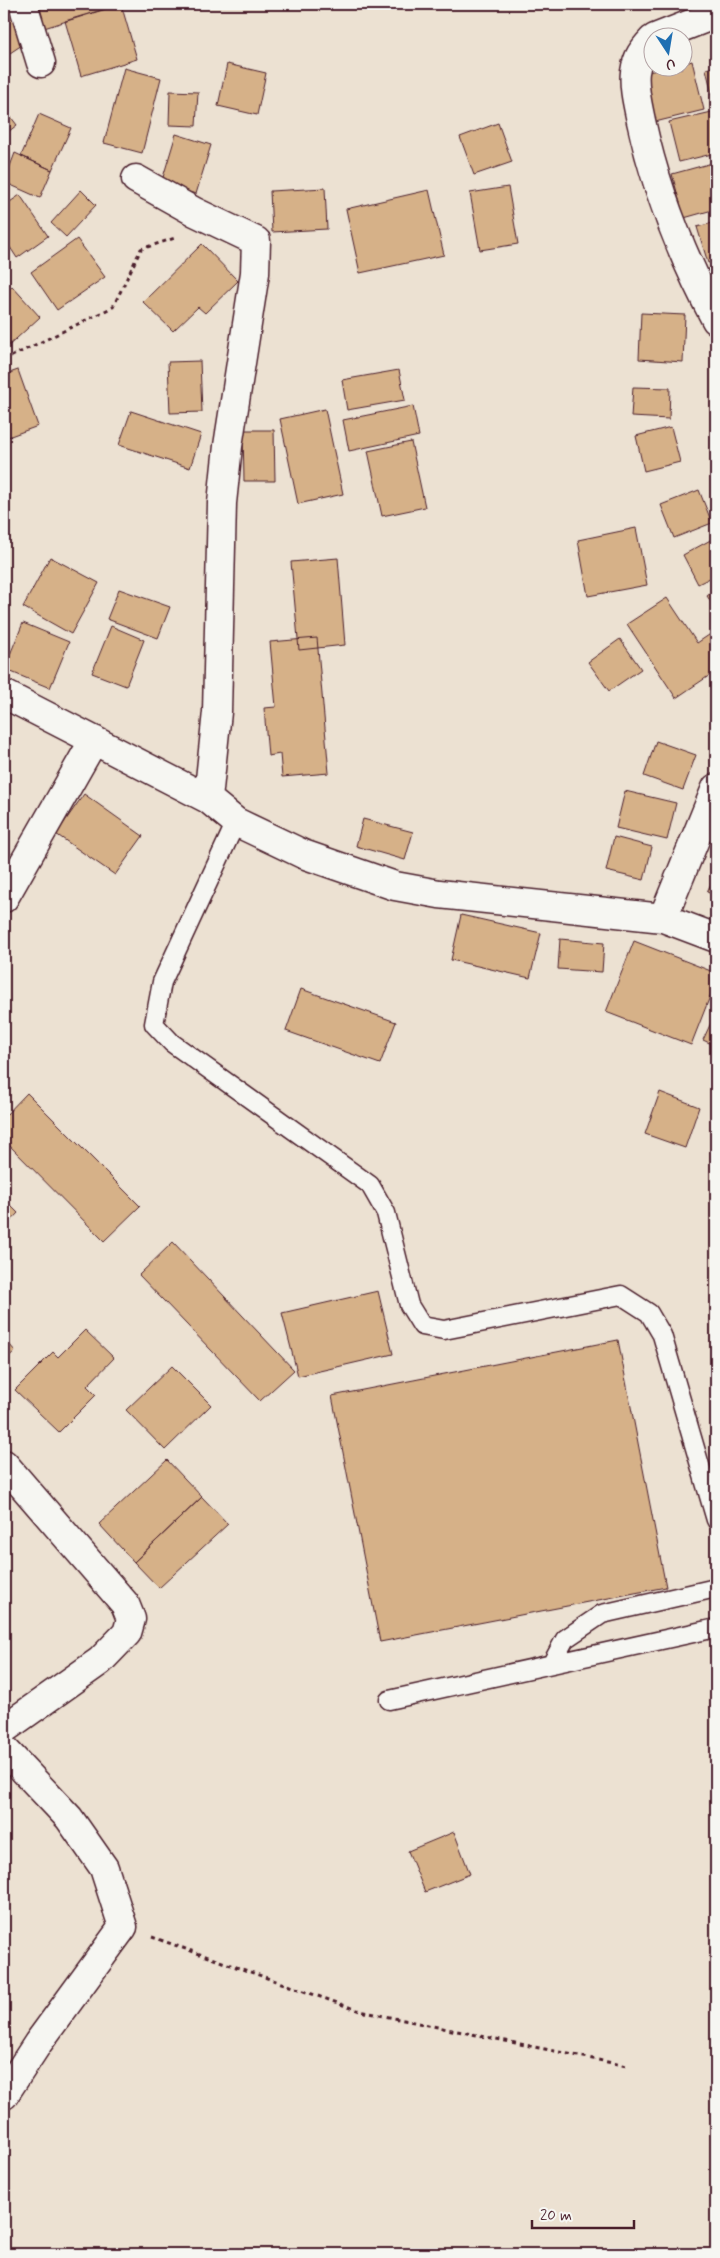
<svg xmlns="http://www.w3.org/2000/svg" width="720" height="2258" font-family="Mynerve,sans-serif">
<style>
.building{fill:#d6b188;stroke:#4a1f2b}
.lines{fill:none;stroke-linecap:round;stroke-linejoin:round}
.lane-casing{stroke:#4a1f2b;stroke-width:21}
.street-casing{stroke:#4a1f2b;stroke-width:31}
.path{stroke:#4a1f2b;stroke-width:3;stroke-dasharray:4 4;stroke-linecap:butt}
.lane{stroke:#f6f6f2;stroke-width:18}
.street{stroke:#f6f6f2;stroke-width:28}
</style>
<rect width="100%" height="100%" fill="#ece1d2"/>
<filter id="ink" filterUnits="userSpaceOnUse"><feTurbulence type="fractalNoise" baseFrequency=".02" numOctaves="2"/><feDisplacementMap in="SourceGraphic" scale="10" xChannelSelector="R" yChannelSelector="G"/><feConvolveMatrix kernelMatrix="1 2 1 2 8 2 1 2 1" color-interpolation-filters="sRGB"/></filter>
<g filter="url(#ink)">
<path class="building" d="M37,4H104L106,9L44,28Z
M121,4L137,59L81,76L65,21Z
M4,5L28,41L4,57Z
M692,61L704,110L655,122L643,73L667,68H682V64Z
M227,64L266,73L257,115L218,106Z
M716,66V101L714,102L706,69Z
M124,68L161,78L142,153L104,143Z
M170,91L198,92L196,126L169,125Z
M4,108L17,125L4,135Z
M716,111V153L679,162L669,122Z
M39,114L71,128L52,170L21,156Z
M498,123L512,162L474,175L460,137Z
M176,134L211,145L196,194L161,184Z
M15,153L52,170L40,198L4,182Z
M716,162V209L684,218L672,174Z
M508,187L518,244L480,250L470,193Z
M325,188L327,229L272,232L270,191Z
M81,190L96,205L66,237L51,223Z
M429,190L444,255L360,273L346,209Z
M20,195L48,236L17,258L4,238V206Z
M716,222V261L708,263L697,227Z
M77,239L105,277L57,310L31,272Z
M202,244L238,281L205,313L198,307L173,331L143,302Z
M12,286L40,317L4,350V294Z
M641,313L685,315L683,362L639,359Z
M200,361L202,412L170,413L168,362Z
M18,370L38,426L8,437L4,426V375Z
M399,370L405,400L347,410L342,380Z
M633,387L670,388L669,419L631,417Z
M413,406L419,436L349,451L343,420Z
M325,409L343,494L298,504L280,419Z
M131,411L201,434L190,468L119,445Z
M671,427L680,462L644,471L636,436Z
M243,430H274L275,481H244Z
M411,442L425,507L382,516L368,451Z
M699,490L712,523L674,538L661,505Z
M636,528L647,585L588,596L578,540Z
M716,537V575L698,584L683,555Z
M50,557L99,583L71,634L23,607Z
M338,558L345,645L299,650L291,562Z
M119,589L170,607L158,638L107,619Z
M716,589V609L707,596Z
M667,598L697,643L715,631L716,633V671L676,698L627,624Z
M23,623L69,642L50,688L4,669Z
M111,626L144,640L126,686L92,673Z
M317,638L329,773L282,777L280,754L268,756L264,708L276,707L270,642Z
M620,639L641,669L609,691L588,662Z
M656,741L696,755L683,790L644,776Z
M625,791L676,803L667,840L616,828Z
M84,794L143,836L115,875L56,834Z
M363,819L413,832L405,860L356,846Z
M614,837L652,847L644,880L606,871Z
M716,873V896L707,892Z
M461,915L541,933L530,978L451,960Z
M560,939L604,943L602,972L558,969Z
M634,941L716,973V981L691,1045L606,1012Z
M301,989L396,1022L380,1064L286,1031Z
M716,1012V1046L703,1040Z
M660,1092L699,1107L685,1148L645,1134Z
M27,1093L140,1206L104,1241L4,1140V1117Z
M4,1199L18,1213L4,1228Z
M173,1242L294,1370L260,1401L139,1275Z
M378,1291L393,1354L298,1376L282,1313Z
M85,1330L114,1358L87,1386L96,1395L59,1432L15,1390L53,1352L58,1357Z
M4,1338L15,1351L4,1361Z
M618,1340L666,1587L380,1642L332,1396Z
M172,1366L211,1405L165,1450L126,1410Z
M167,1460L202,1497L134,1562L99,1524Z
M202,1497L228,1524L159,1588L134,1562Z
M454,1832L470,1874L425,1892L408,1851Z"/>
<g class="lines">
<g class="lane-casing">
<path id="lane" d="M236,822L162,982L154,1024L172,1043L370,1185L386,1213L409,1305L422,1326L444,1330L621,1295L649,1313L662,1335L716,1520
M552,1663L565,1639L602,1614L716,1588V1586
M389,1700L716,1628"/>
</g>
<g class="street-casing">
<path id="street" d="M23,4L41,63
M655,38L716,14
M652,40C643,50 637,57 635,72C633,87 638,106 641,121C656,190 683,258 716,320
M136,179L195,212L256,241L255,273L228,446L222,503L217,712L208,799
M4,694L208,799L236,822L303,854L395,886L439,894L663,918L716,938
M4,898L94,740
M663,918L716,788
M4,1464L125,1604L131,1619L127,1633L100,1661L4,1729
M4,1749L69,1818L104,1868L123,1927L38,2043L4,2095"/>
</g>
<path class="path" d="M4,360L113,307L141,249L175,238
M152,1937L360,2011L627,2066"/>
<use href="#lane" class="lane"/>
<use href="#street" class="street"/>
</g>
</g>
<rect width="720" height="2258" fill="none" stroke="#f6f6f2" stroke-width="20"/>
<rect x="10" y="10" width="700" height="2238" fill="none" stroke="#4a1f2b" stroke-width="2" filter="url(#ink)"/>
<g transform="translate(668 52) rotate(168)"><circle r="24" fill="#f6f6f2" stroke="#b1a0a2"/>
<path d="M0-4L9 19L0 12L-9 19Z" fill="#1f6fb2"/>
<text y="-8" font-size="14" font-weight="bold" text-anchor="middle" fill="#4a1f2b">U</text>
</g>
<path d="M532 2220v8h102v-8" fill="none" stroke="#4a1f2b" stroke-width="2.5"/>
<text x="540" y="2220" font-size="15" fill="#4a1f2b" stroke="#f6f6f2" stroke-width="4" paint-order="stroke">20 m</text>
</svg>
